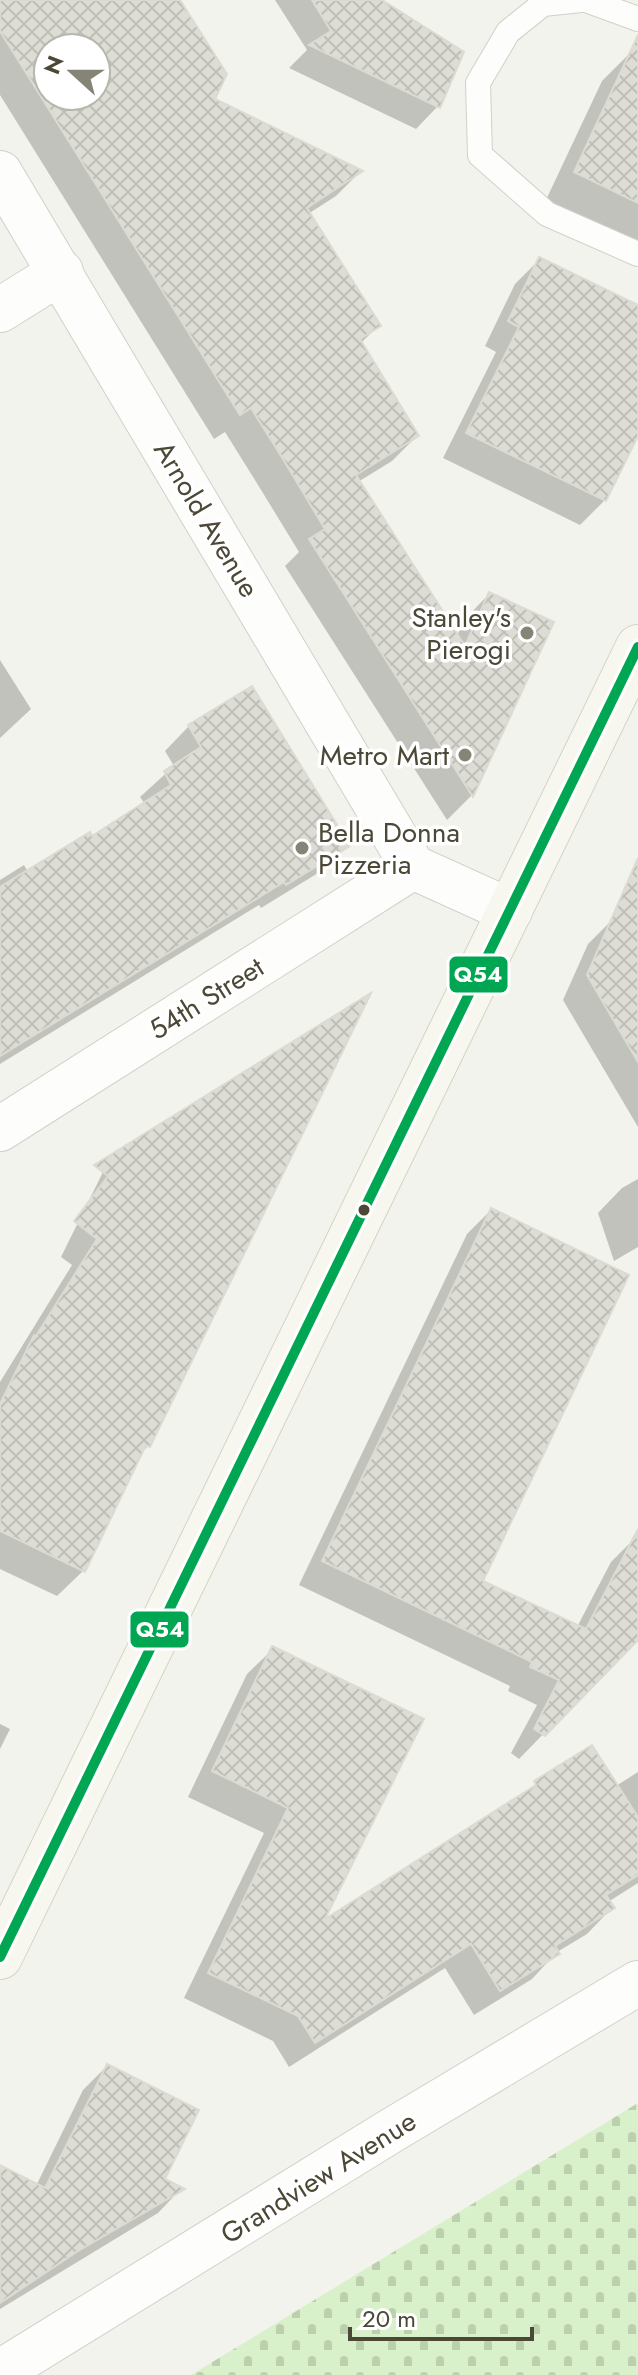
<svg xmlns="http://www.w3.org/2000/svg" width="638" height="2375" font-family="Jost,sans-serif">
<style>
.cemetery{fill:url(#cemetery-stones)}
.shadow{fill:#0003;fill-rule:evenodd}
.building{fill:url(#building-cross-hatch);stroke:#dcdbd2;stroke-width:2;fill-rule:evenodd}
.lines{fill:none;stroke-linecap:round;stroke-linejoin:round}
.service-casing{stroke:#d1d1ca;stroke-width:26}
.minor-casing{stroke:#d1d1ca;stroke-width:46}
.secondary-casing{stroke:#d4d3c3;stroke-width:46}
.service{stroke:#fdfdfc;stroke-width:24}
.minor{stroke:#fdfdfc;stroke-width:44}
.secondary{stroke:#f7f7f0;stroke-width:44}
.bus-1-casing{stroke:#fff;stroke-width:16}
.bus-1{stroke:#00a651;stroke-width:10}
.poi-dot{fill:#868476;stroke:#fff;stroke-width:3}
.bus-dot{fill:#4c4836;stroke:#fff;stroke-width:3}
.labels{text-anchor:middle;stroke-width:7;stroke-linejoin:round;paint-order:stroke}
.street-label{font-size:28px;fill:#4c4836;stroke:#fff}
.poi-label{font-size:28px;fill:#4c4836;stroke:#fff;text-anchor:end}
.line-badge{stroke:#fff;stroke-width:3}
.badge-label{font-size:22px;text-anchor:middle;font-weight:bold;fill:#fff}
</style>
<defs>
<pattern id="cemetery-stones" width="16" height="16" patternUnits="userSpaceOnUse" patternTransform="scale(2)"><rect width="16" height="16" fill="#d9f1ca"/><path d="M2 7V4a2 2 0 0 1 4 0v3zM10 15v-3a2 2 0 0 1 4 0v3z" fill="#bcd0ae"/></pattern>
<pattern id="building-cross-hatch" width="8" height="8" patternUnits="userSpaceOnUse" patternTransform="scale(2)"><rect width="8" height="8" fill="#dddcd5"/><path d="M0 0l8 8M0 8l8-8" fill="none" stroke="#bfbeb7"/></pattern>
</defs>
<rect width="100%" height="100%" fill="#f3f3ed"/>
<path class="cemetery" d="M638,2103V2375H191Z"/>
<path class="shadow" d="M0,0H178L212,100L360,172L336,196L308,214L379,325L360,344L417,436L392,461L358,482L457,636L464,620L489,594L551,623L471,796L447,820L285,566L299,552L258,485L225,432L214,439L0,95ZM48,48H96V96H48Z
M275,0H378L438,106L416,129L289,68L307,50Z
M632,51L638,54V247L545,202L602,81Z
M540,259L638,307V433L605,500L580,525L443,458L496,352L485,346L515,284Z
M0,660L31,709L0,738Z
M189,726L348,846L323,870L261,908L259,905L0,1064V880L24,865L28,872L91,838L145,804L140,797L174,766L165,751Z
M612,920L638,964V1127L563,1000L588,944Z
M129,1145L148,1446L139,1455L83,1571L57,1596L0,1569V1382L72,1265L61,1257L103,1172Z
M638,1179V1247L614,1261L598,1213L622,1188Z
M491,1210L481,1582L577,1627L611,1562L635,1538L638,1539V1637L519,1759L511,1753L537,1705L508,1691L510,1686L299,1585L467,1234Z
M273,1649L320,1925L616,1786L638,1772V1883L608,1902L612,1908L587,1934L557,1952L532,1979L474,2015L445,1968L289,2067L273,2041L184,1998L264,1833L188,1797L247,1674Z
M0,1724L10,1729L0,1749Z
M107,2066L162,2180L181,2189L158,2213L0,2309V2182L36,2186L83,2090Z"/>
<path class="building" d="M0,0H180L227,74L215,99L363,171L307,208L381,326L360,339L419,436L356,475L465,646L489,592L554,622L473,797L309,539L325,529L283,459L251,408L240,415L0,31ZM48,48H96V96H48Z
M312,0H382L464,52L440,108L309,45L331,31Z
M638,35V203L574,172Z
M539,257L638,305V436L606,501L466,433L519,327L508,321Z
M252,686L350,846L286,885L284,882L0,1056V887L90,832L92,836L171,785L164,771L201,747L188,725Z
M638,858V1062L587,975Z
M371,993L150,1447L146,1445L85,1572L0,1531V1404L34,1335L36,1336L97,1239L74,1221L108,1176L94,1165Z
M491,1208L629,1275L483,1581L586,1629L638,1529V1640L545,1736L534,1729L559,1680L530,1667L532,1662L322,1561Z
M272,1646L424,1719L325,1919L536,1785L534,1781L592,1745L638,1817V1875L606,1895L615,1908L555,1946L560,1954L500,1991L471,1944L315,2043L298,2016L208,1973L288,1808L212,1771Z
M107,2064L199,2110L165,2179L185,2189L78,2251L0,2303V2165L45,2188Z"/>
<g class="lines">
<g class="service-casing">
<path id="service" d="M581,0L543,4L508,32L478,83L480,155L547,214L638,254
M586,0L638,19"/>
</g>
<g class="minor-casing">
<path id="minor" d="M0,173L413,867
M0,310L61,272
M413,867L510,911
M0,1129L413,867
M0,2372L389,2132L638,1983"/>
</g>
<g class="secondary-casing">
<path id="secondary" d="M0,1957L638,647"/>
</g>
<use href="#service" class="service"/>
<use href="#minor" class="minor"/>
<use href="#secondary" class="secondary"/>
<g class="bus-1-casing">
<path id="bus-1" d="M0,1957L638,647"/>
</g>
<use href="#bus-1" class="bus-1"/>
</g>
<g class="poi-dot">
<circle cx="527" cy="633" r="8"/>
<circle cx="465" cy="755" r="8"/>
<circle cx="302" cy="848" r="8"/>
</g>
<circle class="bus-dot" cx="364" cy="1210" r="7"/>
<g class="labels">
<g class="street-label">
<text transform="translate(207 519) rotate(59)" y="10">Arnold Avenue</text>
<text transform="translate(206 998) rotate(-32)" y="10">54th Street</text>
<text transform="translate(318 2177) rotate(-32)" y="10">Grandview Avenue</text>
</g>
<g class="poi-label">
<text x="511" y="627">Stanley's<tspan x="511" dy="32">Pierogi</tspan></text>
<text x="449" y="765">Metro Mart</text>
<text x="318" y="842" text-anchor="start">Bella Donna<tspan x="318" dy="32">Pizzeria</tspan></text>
</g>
</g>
<g class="line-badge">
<rect x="448" y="955" width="61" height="39" rx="8" fill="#00a651"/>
<rect x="129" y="1610" width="61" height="39" rx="8" fill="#00a651"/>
</g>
<g class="badge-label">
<text x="478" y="982">Q54</text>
<text x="160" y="1637">Q54</text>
</g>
<g transform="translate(72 72) rotate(291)"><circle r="38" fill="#ffffff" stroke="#b7b6af" stroke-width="2"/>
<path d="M0-6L14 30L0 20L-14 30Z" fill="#868476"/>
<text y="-12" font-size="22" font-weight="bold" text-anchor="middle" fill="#4c4836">N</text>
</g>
<path d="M350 2327v12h182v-12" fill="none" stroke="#4c4836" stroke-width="4"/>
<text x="362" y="2327" font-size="24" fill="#4c4836" stroke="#ffffff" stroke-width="6" paint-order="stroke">20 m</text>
</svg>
